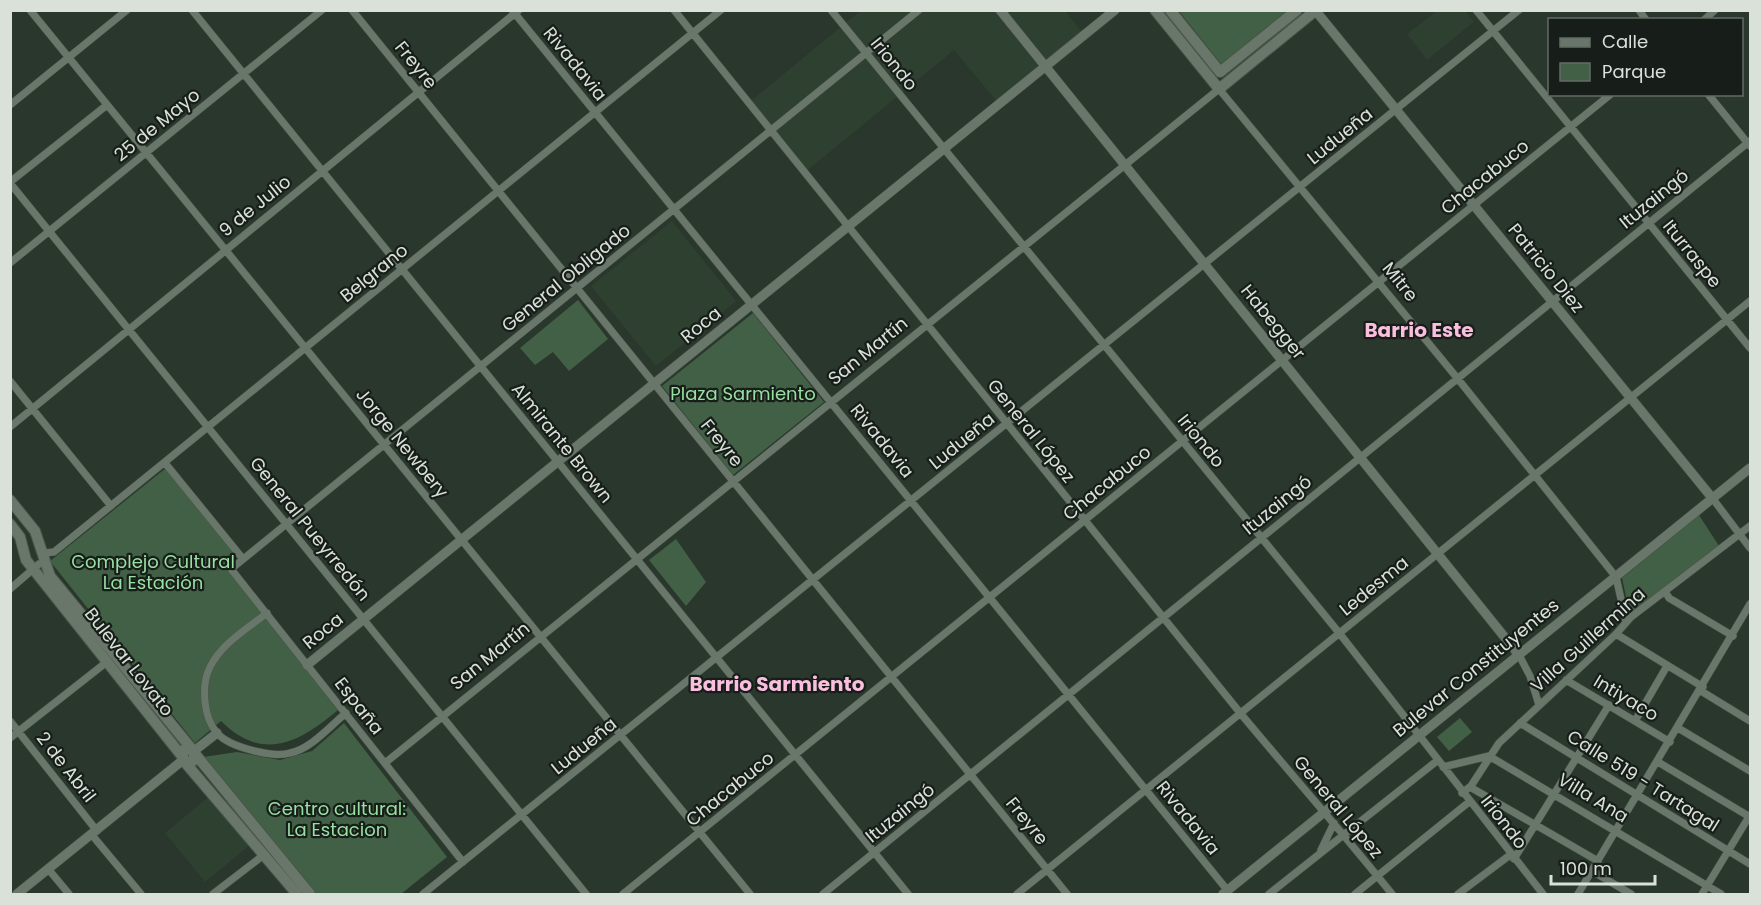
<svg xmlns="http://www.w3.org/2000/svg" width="1761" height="905" font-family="Poppins,sans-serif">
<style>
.built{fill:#2e4030}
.green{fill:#426046}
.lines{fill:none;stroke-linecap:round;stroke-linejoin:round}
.minor-casing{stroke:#4a554b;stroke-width:8}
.tertiary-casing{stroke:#4a554b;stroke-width:10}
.secondary-casing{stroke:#4a554b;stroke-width:12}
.minor{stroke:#69776a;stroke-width:7}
.tertiary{stroke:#69776a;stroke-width:9}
.secondary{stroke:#69776a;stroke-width:10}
.labels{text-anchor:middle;stroke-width:4.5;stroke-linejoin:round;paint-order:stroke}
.street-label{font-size:18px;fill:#d9e1d9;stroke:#171d18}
.park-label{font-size:18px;fill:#98dfa2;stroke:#171d18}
.neighbourhood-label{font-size:20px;font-weight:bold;fill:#fabfdf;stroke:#171d18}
</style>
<rect width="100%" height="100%" fill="#2a372c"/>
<path class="built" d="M1438,10L1465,11L1474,22L1427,60L1407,34Z
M860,11H1065L1083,33L998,103L954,50L803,174L746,105Z
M672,221L736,301L656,366L591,286Z
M211,795L251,844L205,882L165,833Z"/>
<path class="green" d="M1179,11H1287L1221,64Z
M578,300L608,339L569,371L553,352L535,365L520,348Z
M753,313L824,402L733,475L662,386Z
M166,468L236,556L225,565L338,710C300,742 263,763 221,721L195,743L50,561Z
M1699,515L1719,546L1630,615L1622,578Z
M676,539L706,582L686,606L649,560Z
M1460,718L1472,732L1449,751L1437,737Z
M344,723L447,857L401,894H317L203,757L237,752L280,760L312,751Z"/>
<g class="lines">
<g class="minor-casing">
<path id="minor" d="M30,10L750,894
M192,10L908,894
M352,10L1067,894
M512,10L1228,891
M674,10L1241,714C1291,774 1343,833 1392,894
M831,10L1340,634L1543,894
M1476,10L1750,348
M1639,10L1646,20
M1704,20L1715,10
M1708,94L1750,146
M10,105L127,10
M10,182L107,105
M10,183L586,894
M10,263L322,10
M10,381L111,506
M10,427L519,10
M165,463L243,559
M1713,499L1750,548
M44,553L54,552L721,10
M10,589L39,564
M1665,591L1669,598L1733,636
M267,613C247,629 222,643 210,667C201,685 203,717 217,733C229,747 272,758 290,753C311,749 330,726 346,713
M1616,634L1703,687
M1519,655L1530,676L1539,705
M1566,680L1670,742
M1701,691L1750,721
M10,721L97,831
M1635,721L1667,666
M1520,723L1750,864
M1678,728L1750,771
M10,738L108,661
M1658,762L1750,817
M385,763L1219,89L1458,379L1616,577L1626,621
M1443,767L1489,756L1721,894
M1470,787L1598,861
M1462,793L1471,786L1499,743L1616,634L1631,617L1750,526
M92,835L141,894
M1321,850L1334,823
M1514,859L1609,705
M463,862L231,569L919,10
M49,870L69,894
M1592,871L1631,894
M213,894L265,854
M423,894L1519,10
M623,894L1611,94
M823,894L1750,141
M1017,894L1750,301
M1269,894L1438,760
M1355,894L1469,802
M1458,894L1510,855
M1578,894L1750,604
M1702,894L1750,815"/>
</g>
<g class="tertiary-casing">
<path id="tertiary" d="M1000,10L1519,655
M1315,10L1713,499
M307,665L1115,10
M194,751L217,733
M17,894L183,760
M1223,894L1750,468"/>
</g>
<g class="secondary-casing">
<path id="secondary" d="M1155,10L1219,89L1316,10
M1170,10L1220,72L1297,10
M10,500L35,531L50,576L191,748
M10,524L20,537L26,560L181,755
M196,755L310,894
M186,762L193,761L195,757L191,748L183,750V760L297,894"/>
</g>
<use href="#minor" class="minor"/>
<use href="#tertiary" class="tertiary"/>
<use href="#secondary" class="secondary"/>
</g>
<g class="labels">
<g class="street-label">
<text transform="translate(575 64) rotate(51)" y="6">Rivadavia</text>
<text transform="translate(894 64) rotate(51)" y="6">Iriondo</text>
<text transform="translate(416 65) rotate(51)" y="6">Freyre</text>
<text transform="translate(157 125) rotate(-39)" y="6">25 de Mayo</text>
<text transform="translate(1340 136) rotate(-39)" y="6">Ludueña</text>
<text transform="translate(1485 177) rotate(-39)" y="6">Chacabuco</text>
<text transform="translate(1654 199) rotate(-39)" y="6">Ituzaingó</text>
<text transform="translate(255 206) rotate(-39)" y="6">9 de Julio</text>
<text transform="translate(1692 254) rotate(51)" y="6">Iturraspe</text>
<text transform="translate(1546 268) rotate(51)" y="6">Patricio Diez</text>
<text transform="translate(374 273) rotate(-39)" y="6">Belgrano</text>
<text transform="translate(566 278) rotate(-39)" y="6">General Obligado</text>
<text transform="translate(1400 282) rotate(51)" y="6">Mitre</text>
<text transform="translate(1273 322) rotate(51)" y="6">Habegger</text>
<text transform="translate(701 325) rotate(-39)" y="6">Roca</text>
<text transform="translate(868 351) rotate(-39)" y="6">San Martín</text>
<text transform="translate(1031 431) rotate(51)" y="6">General López</text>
<text transform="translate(882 441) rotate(51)" y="6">Rivadavia</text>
<text transform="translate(962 441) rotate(-39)" y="6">Ludueña</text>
<text transform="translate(1201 441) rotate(51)" y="6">Iriondo</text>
<text transform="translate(402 443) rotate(51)" y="6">Jorge Newbery</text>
<text transform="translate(562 443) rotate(51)" y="6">Almirante Brown</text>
<text transform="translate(722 443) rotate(51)" y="6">Freyre</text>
<text transform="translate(1107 483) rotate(-39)" y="6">Chacabuco</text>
<text transform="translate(1277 505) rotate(-39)" y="6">Ituzaingó</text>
<text transform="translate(310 529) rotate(51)" y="6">General Pueyrredón</text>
<text transform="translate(1374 586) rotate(-39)" y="6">Ledesma</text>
<text transform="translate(323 631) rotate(-39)" y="6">Roca</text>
<text transform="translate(1588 640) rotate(-42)" y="6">Villa Guillermina</text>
<text transform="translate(490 656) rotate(-39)" y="6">San Martín</text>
<text transform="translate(129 662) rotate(52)" y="6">Bulevar Lovato</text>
<text transform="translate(1476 668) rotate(-39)" y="6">Bulevar Constituyentes</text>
<text transform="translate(1626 698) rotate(31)" y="6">Intiyaco</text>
<text transform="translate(359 706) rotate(52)" y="6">España</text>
<text transform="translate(584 746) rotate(-39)" y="6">Ludueña</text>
<text transform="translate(66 767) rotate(52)" y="6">2 de Abril</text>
<text transform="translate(1643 781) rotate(32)" y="6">Calle 519 - Tartagal</text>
<text transform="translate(730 789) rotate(-39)" y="6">Chacabuco</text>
<text transform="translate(1593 798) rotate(31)" y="6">Villa Ana</text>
<text transform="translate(1338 807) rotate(50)" y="6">General López</text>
<text transform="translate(900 813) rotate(-39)" y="6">Ituzaingó</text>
<text transform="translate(1188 818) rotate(51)" y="6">Rivadavia</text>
<text transform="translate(1027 821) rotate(51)" y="6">Freyre</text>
<text transform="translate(1504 822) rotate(52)" y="6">Iriondo</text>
</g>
<g class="park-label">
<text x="743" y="400">Plaza Sarmiento</text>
<text x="153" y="568">Complejo Cultural<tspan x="153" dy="21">La Estación</tspan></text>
<text x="337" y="815">Centro cultural:<tspan x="337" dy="21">La Estacion</tspan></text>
</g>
<g class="neighbourhood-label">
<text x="1419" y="337">Barrio Este</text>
<text x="777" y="691">Barrio Sarmiento</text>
</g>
</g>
<rect width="1761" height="905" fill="none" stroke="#d9e1d9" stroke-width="24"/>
<rect x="1548" y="18" width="195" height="78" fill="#171d18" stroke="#656b65" stroke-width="1.5"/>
<rect x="1560" y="38" width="30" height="9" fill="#69776a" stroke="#656b65" stroke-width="1.5"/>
<text x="1602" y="48" font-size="18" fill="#d9e1d9">Calle</text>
<rect x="1560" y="63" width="30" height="18" fill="#426046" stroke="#656b65" stroke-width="1.5"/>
<text x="1602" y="78" font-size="18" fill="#d9e1d9">Parque</text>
<path d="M1551 875v9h104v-9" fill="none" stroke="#d9e1d9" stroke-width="3"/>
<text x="1560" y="875" font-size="18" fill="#d9e1d9" stroke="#171d18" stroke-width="4.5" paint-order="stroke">100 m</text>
</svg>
